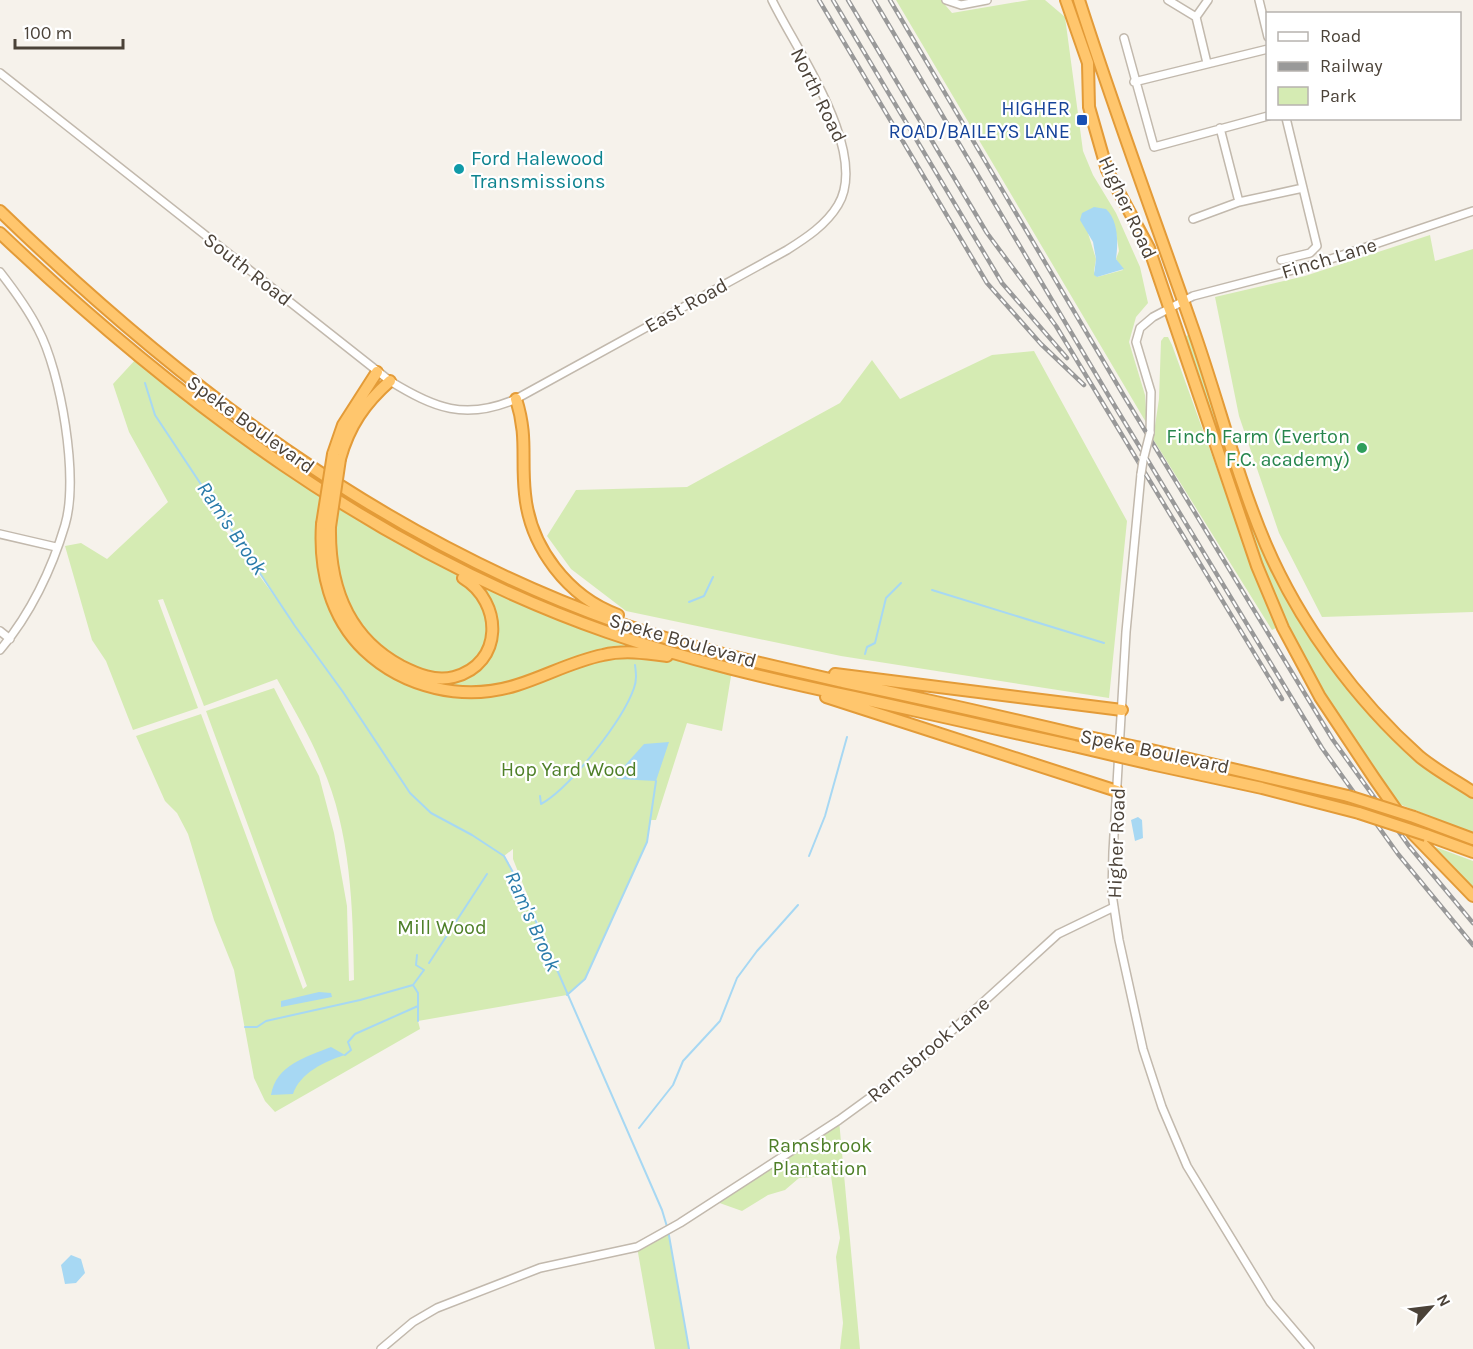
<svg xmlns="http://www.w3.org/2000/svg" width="1473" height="1349" font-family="Karla,sans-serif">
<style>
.green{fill:#d5ebb3;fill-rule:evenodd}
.water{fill:#a7d8f3}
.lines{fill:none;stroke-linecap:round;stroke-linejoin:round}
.stream{stroke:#a7d8f3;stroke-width:2}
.minor-casing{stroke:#c2b9ad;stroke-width:10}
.highway-casing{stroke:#e39b38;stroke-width:14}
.minor{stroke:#fff;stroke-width:7}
.highway{stroke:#ffc66d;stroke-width:10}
.rail-casing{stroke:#999;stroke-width:4.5}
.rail{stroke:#fff;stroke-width:2;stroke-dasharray:7;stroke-linecap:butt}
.minor-bridge-casing{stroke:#c2b9ad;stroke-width:10;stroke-linecap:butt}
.highway-bridge-casing{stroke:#e39b38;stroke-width:14;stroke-linecap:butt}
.minor-bridge{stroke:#fff;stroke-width:7}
.highway-bridge{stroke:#ffc66d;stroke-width:10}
.transit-dot{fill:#1a4fb4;stroke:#fff;stroke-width:2}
.culture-dot{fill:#0f9aa8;stroke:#fff;stroke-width:2}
.leisure-dot{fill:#2e9e5b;stroke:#fff;stroke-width:2}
.labels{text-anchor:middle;stroke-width:4.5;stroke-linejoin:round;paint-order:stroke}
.street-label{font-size:20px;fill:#4b4238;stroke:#fff}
.transit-label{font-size:20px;fill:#164399;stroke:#fff;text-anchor:end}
.culture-label{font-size:20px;fill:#0d838f;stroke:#fff;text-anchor:start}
.leisure-label{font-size:20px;fill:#27864d;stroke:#fff;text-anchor:end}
.park-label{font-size:20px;fill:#4e7f28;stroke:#fff}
.water-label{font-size:21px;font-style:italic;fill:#297baa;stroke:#fff}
</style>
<rect width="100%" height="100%" fill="#f6f2eb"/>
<path class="green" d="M896,0H941L952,13L1029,0H1045L1065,17L1083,151L1093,175L1116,213L1140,267L1148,303L1136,317L1129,342L1145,395L1147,424ZM1115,227L1119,251L1116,259L1123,270L1097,277L1094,271L1096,259L1088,233Z
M1430,235L1435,261L1473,249V612L1322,617L1279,533L1239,416L1215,297L1305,276Z
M1191,334L1283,588C1324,667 1396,754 1473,799V833L1399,804L1330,701L1296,643L1272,592L1183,337Z
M1164,337H1168L1172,345L1251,563L1278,627L1272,630L1153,439L1159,399L1161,341Z
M1034,351L1127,521L1109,698L841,656L626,611L571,569L547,536L576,490L687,487L840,403L872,360L900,399L992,355Z
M136,359L159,371L326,497C323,519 320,540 322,561C328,625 379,679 442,689L443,679C371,670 322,600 330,529C331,520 336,511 339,503C463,577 593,633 732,670L722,731L687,723L656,820H651L647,842L585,979L567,995L418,1021L420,1029L275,1112L265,1101L254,1078L234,970L214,920L188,834L177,813L165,801L136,736L201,714L303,989L307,986L206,711L274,688L319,776L334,833L347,906L349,981L354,980C353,908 351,832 322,766C310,736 293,708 277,679L204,706L163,599L158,600L198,708L133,730L106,661L92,640L65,546L81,543L107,559L168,502L129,432L113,384ZM205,491H206L285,610L222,526ZM513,849V859L559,975L520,885L504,856Z
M1430,845L1473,861V888Z
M839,1120L860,1349H840L843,1323L836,1257L840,1238L831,1176L799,1178L785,1190L768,1195L742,1211L714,1201Z
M668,1230L689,1349H655L637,1247Z"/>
<path class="water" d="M1094,207L1106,209C1119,221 1118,244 1116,259L1124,269L1097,277L1094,275L1096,259L1093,242L1080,220L1082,213Z
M669,742L656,781L617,779L618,773L644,744Z
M1138,817L1142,820L1143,838L1135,841L1131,820Z
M319,992L331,993L332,997L281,1007V1001Z
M331,1047L345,1055C325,1061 300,1073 293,1094L271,1095C276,1065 306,1057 331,1047Z
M71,1255L81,1259L85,1273L76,1283L65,1284L61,1265Z"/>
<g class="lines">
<path class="stream" d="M145,383L155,415L295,626L343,692L410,793L431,813L472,835L504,856L520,885L662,1210L668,1230L689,1349
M932,590L1104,643
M689,602L704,596L713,577
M865,654L867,647L875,643L886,598L901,583
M540,796L541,804C570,788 623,720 634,688C637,680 636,673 635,665
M809,856L825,816L847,737
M429,963L487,874
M413,985L418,993V1021
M567,995L585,979L647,842L656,781
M245,1027H257L266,1021L360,1000L413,985L424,970L416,965L417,955
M345,1055L351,1050L348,1042L355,1034L418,1006
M639,1128L673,1085L683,1061L720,1021L737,978L757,951L798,905"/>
<g class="minor-casing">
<path id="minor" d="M946,0L961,5L987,0
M1168,0L1196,17
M1259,0L1268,37
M1124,38L1154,147L1268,116
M1207,63L1196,17L1208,0
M0,73L390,381C434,408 465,421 516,399L787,250C806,238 826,225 838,205C870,152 796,50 772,0
M1134,82L1268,49
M1220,128L1239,202
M1193,219L1239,202L1303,188
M1281,260L1310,253L1317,246L1286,118
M0,272C14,290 28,309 38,329C61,372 79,478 65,525C52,569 30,615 0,650
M1150,433L1151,392L1136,342L1140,328L1153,317L1193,296L1316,264L1473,211
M1141,474L1126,632L1113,852L1112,894L1119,940L1143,1049L1162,1107L1187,1166L1270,1302L1310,1349
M0,534L56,547
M0,631L10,639
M381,1349L413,1322L437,1308L540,1268L637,1247L680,1223L839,1120L912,1067L1058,934L1114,907"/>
</g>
<g class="highway-casing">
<path id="highway" d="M1066,0L1088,63L1089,107L1107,170L1149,248L1257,566L1283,628L1320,697L1374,778L1413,834L1473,896
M1079,0C1114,110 1154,217 1192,326C1218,399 1236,475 1266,545C1300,624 1356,700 1420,757C1436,770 1456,781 1473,792
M0,211C180,385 378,537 616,622C690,648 767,665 843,682C924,699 1004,717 1084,736
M0,233C176,400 376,551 607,632C687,660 770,679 854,697C927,713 1001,730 1074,746
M516,399C528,437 521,457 525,494C530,547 568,597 618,615
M333,454L343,425L377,372
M340,459C349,426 365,403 390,381
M322,524C319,570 330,617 364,650C404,688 464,702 517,685C546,676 573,661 603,655C624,650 645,653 667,656
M330,527C329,585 347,637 401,666C417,674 435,682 454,677C504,664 503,602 463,578
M835,674L1122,710
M826,697L1117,791
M1151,750L1348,796
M1151,764L1262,788L1359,813
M1414,817L1473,839
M1426,835L1473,852"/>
</g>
<use href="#minor" class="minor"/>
<use href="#highway" class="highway"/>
<g class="rail-casing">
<path id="rail" d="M819,0L987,283L1041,344L1084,385
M833,0L1002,283L1067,358
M848,0L987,233L1056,326L1282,699
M874,0L1113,403L1322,748L1398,854L1473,945
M890,0L1124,396L1333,740L1409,846L1473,923"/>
</g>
<use href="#rail" class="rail"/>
<g class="minor-bridge-casing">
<path id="minor-bridge" d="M1144,457L1150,433
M1141,474L1143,461"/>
</g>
<g class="highway-bridge-casing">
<path id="highway-bridge" d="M322,524L333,454
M330,527L340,459
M1084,736L1151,750
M1074,746L1151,764
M1348,796L1414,817
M1359,813L1426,835"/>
</g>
<use href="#minor-bridge" class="minor-bridge"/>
<use href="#highway-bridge" class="highway-bridge"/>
</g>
<rect class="transit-dot" x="1076" y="114" width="12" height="12" rx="3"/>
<circle class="culture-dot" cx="459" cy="169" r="6"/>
<circle class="leisure-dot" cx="1362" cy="448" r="6"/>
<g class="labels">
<g class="street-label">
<text transform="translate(819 95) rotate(64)" y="7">North Road</text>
<text transform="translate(1128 207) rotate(65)" y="7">Higher Road</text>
<text transform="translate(1329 258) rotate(-17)" y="7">Finch Lane</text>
<text transform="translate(248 269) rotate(38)" y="7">South Road</text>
<text transform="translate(686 305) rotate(-29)" y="7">East Road</text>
<text transform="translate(251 424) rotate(36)" y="7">Speke Boulevard</text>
<text transform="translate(683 640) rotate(16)" y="7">Speke Boulevard</text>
<text transform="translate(1155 751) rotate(12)" y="7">Speke Boulevard</text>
<text transform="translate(1116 843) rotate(-88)" y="7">Higher Road</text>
<text transform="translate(928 1049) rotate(-40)" y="7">Ramsbrook Lane</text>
</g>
<g class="transit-label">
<text x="1070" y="115">HIGHER<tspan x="1070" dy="23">ROAD/BAILEYS LANE</tspan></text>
</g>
<g class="culture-label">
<text x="471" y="165">Ford Halewood<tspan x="471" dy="23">Transmissions</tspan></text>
</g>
<g class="leisure-label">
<text x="1350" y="443">Finch Farm (Everton<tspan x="1350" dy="23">F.C. academy)</tspan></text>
</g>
<g class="park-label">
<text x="569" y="776">Hop Yard Wood</text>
<text x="442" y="934">Mill Wood</text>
<text x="820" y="1152">Ramsbrook<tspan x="820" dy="23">Plantation</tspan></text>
</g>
<g class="water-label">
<text transform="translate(232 528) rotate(56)" y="7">Ram's Brook</text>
<text transform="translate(533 921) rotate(66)" y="7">Ram's Brook</text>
</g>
</g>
<rect x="1266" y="12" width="195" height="108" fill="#ffffff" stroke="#b7b3af" stroke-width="1.5"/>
<rect x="1278" y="32" width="30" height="9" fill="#ffffff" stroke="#b7b3af" stroke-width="1.5"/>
<text x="1320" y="42" font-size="18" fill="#4b4238">Road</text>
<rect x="1278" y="62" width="30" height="9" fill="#999999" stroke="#b7b3af" stroke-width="1.5"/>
<text x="1320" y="72" font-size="18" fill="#4b4238">Railway</text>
<rect x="1278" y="87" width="30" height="18" fill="#d5ebb3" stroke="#b7b3af" stroke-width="1.5"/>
<text x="1320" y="102" font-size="18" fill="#4b4238">Park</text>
<g transform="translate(1431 1307) rotate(62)" stroke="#ffffff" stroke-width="4.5" paint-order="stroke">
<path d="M0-4.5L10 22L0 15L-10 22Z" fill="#4b4238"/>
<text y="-9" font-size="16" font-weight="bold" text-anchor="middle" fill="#4b4238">N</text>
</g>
<path d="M15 39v9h108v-9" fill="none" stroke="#4b4238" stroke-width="3"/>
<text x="24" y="39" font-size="18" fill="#4b4238" stroke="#ffffff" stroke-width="4.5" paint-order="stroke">100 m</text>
</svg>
